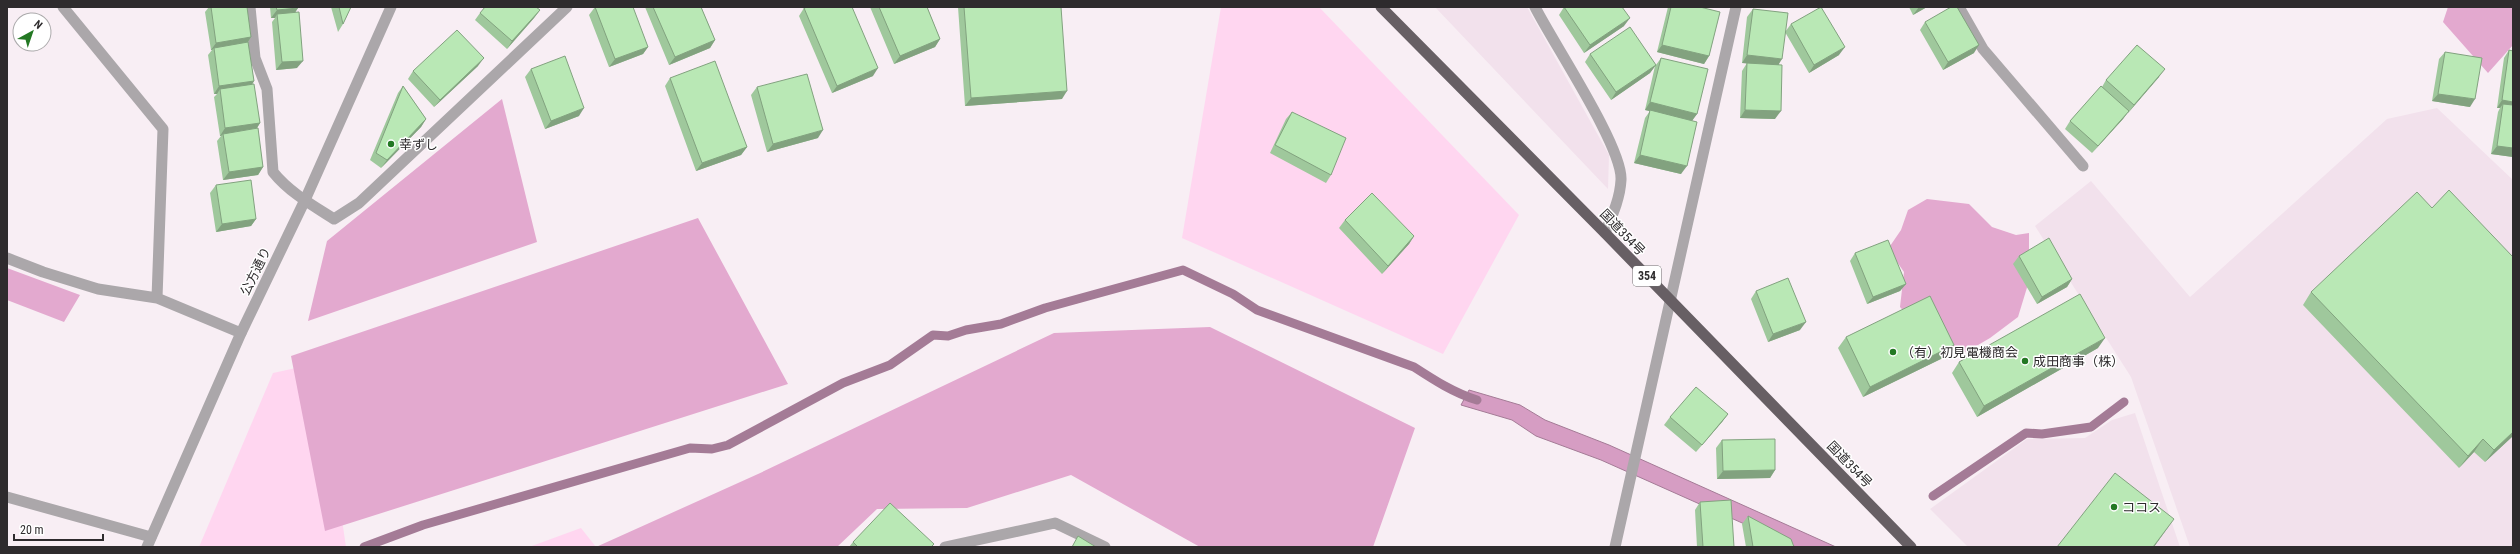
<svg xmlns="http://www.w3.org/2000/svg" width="2520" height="554" font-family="'Roboto Condensed','Noto Sans JP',sans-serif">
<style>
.built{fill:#f2e1ec}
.green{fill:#ffd6f0}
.forest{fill:#e3a9cf}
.water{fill:#d69dc3;stroke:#a47b96}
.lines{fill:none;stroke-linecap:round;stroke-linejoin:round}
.stream{stroke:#a47b96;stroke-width:9}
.minor{stroke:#aba7aa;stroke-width:11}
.tertiary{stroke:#aba7aa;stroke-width:11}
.trunk{stroke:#675f64;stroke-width:11}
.wall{fill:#9fc89c}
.shaded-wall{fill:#82a27f}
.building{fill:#b9e8b5;stroke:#82a27f}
.poi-dot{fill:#237823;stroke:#fff;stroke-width:1.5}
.labels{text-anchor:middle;stroke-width:3;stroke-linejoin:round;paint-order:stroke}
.shield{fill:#fff;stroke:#6d6b6c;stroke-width:1}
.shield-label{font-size:12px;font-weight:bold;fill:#2e2b2d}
.poi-label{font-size:13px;fill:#2e2b2d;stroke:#fff;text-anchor:start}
.street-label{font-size:13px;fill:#2e2b2d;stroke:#fff}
</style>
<rect width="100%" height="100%" fill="#f8eef4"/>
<path class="built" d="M1435,7H1527L1609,155L1608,189Z
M2437,108L2513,180V547H2190L2131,377L2035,226L2091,181L2190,297L2387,119Z
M2135,413L2180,547H1968L1930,509L2027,439L2085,438L2112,420Z"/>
<path class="green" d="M1221,7H1319L1519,215L1443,354L1182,238Z
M319,363L346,547H199L273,373Z
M581,528L596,547H529Z"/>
<path class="forest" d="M2448,7H2513V45L2488,73L2443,22Z
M502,99L537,242L308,321L327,241Z
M1927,199L1969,204L1992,227L2016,235L2029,233V281L2018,317L1990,338L1966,352L1930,340L1900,307L1904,272L1888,249L1901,230L1908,210Z
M698,218L788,384L325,531L291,356Z
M7,268L80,295L64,322L7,300Z
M1210,327L1415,428L1373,547H1200L1071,475L967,508L877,509L837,547H596L758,474L1054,333Z"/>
<path class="water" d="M1469,390L1520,405L1545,420L1609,445L1836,547H1796L1601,460L1536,436L1512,420L1461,405Z"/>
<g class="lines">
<path class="stream" d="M1933,496L2026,433L2042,434L2091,427L2124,402
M364,547L423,525L690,448L712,449L728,445L843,383L890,365L933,335L948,336L966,330L1001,324L1045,308L1183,270L1233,294L1257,310L1414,367C1434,380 1454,393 1477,400"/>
<path class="minor" d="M63,7L163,129L157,298
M250,7L255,58L267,89L273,172C289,192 312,205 334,219L359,203L567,7
M1535,7C1553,43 1623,147 1621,180C1620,199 1612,216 1605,233
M1959,7L1983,49L2083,166
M7,258L43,272L98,289L157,298L241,333
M7,497L151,537
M945,547L1055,523L1105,547
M1615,547L1736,7"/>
<path class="tertiary" d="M147,547L241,333L305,200L391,7"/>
<path class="trunk" d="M1381,7L1605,233L1911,547"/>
</g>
<path class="wall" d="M209,7H247L251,37L248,42L254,81L252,85L260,123L257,128L263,167L258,175L223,180L217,141L221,136H220L214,97L217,94H214L208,55L212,50H211L205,12Z
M270,7H298L295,12L297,68L276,70L272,22L275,18H271Z
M331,7H351L343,24L338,32Z
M595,7L648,47L643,54L609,67L589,15Z
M645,7H701L715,40L710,48L669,65Z
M870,7H927L940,39L935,47L894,64Z
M958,7H1061L1062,99L965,106Z
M1564,7L1624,26L1584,53L1559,15Z
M1668,7H1700L1709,56L1704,64L1657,52Z
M1909,7H1927L1913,15Z
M804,8L873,76L832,93L799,16Z
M1753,9L1779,64L1775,119L1740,118L1742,71L1747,63H1742L1747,17Z
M540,10L534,18L507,49L475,20L480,13Z
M1925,22L1974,53L1943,70L1920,30Z
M1791,24L1839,55L1809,73L1785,32Z
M2509,50L2513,51V157L2491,154L2498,112L2500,108H2497L2504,58Z
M2445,52L2470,107L2432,101L2439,59Z
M1590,54L1656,65L1661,58L1697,114L1692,120L1681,174L1634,163L1645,118L1650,111L1645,110L1655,66L1650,73L1611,100L1585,62Z
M478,66L434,107L408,79L413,71Z
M531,69L579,116L545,129L525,77Z
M2159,77L2128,113V112L2123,119L2092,153L2065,129L2070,121L2102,87L2106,80Z
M670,78L747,147L741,155L696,171L665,86Z
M403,86L426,119L421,127L381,168L370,160L398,93Z
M757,87L818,138L767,152L751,95Z
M1292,112L1331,175L1326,183L1270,153L1286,119Z
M216,185L256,219L251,226L216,232L210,193Z
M2432,208L2513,436L2485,462L2474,452L2459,468L2303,305L2311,292Z
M1345,220L1414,236L1409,244L1382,274L1339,228Z
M1855,253L1906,284L1900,291L1867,304L1850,261Z
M2019,256L2072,279L2067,287L2037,304L2013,264Z
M1756,291L1800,330L1768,342L1751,299Z
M1846,337L1954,345L1947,356L1863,397L1838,348Z
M2098,348L1977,417L1952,373L1959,362Z
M1728,414L1722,422L1696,452L1664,425L1670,417Z
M1722,440L1775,470L1770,478L1717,479L1716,448Z
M1700,502L1734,547H1697L1695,510Z
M1748,516L1794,547H1746L1742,524Z
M853,542L934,544L932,547H849Z"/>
<path class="shaded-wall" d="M1919,7H1927L1913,15Z
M298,8L293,16L277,14L275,18H271L277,10Z
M540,10L534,18L507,49L512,41Z
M1630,18L1624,26L1584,53L1590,45Z
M251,37L246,45L214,48L212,50H211L216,43Z
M940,39L935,47L894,64L900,56Z
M715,40L710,48L669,65L675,57Z
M1662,45L1709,56L1704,64L1657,52Z
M1979,45L1974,53L1943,70L1948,62Z
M648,47L643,54L609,67L615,59Z
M1845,47L1839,55L1809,73L1814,65Z
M1747,55L1782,59L1777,67L1742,63Z
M484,58L478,66L434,107L440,100Z
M303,61L297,68L276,70L282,62Z
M1656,65L1650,73L1611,100L1616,92Z
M878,68L873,76L832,93L837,86Z
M2165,69L2159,77L2128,113L2134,105Z
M254,81L249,89H220L217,94H214L219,86Z
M1067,91L1062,99L965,106L971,98Z
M2438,94L2475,99L2470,107L2432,101Z
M2502,100L2513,102V110L2503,104L2500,108H2497Z
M1650,102L1697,114L1692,121L1645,110Z
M584,108L579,116L545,129L551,121Z
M1745,110L1781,111L1775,119L1740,118Z
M2129,111L2123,119L2092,153L2098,146Z
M426,119L421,127L381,168L387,160Z
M260,123L255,131L223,134L221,136H220L225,128Z
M823,130L818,138L767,152L773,144Z
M2497,146L2513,148V157L2491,154Z
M747,147L741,155L696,171L702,163Z
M1640,155L1687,166L1681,174L1634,163Z
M263,167L258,175L223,180L229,172Z
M256,219L251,226L216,232L222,224Z
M1414,236L1409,244L1382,274L1388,266Z
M2072,279L2067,287L2037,304L2042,297Z
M1906,284L1900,291L1867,304L1873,297Z
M1806,322L1800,330L1768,342L1773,334Z
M2105,338L2098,348L1977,417L1984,406Z
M1954,345L1947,356L1863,397L1870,387Z
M1728,414L1722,422L1696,452L1702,445Z
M2513,432V436L2485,462L2494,450Z
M2483,439L2474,452L2459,468L2468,456Z
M1775,470L1770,478L1717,479L1723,471Z
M2174,519L2154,547H2153Z"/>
<path class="building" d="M211,7H247L251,37L216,43Z
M276,7H298V8L277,10Z
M339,7H351L343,24Z
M485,7H536L540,10L512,41L480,13Z
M595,7H633L648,47L615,59Z
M653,7H701L715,40L675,57Z
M808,7H852L878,68L837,86L804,8Z
M879,7H927L940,39L900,56Z
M964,7H1061L1067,91L971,98Z
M1564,7H1622L1630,18L1590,45Z
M1671,7H1700L1720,12L1709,56L1662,45Z
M1821,7L1845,47L1814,65L1791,24Z
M1951,7H1957L1979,45L1948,62L1925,22Z
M1753,9L1788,13L1782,59L1747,55Z
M299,12L303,61L282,62L277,14Z
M1630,27L1656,65L1616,92L1590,54Z
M457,30L484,58L440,100L413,71Z
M248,42L254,81L219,86L214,48Z
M2137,45L2165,69L2134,105L2106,80Z
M2509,50L2513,51V102L2502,100Z
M2445,52L2482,58L2475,99L2438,94Z
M565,56L584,108L551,121L531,69Z
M1661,58L1708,69L1697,114L1650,102Z
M715,61L747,147L702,163L670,78Z
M1747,63L1782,65L1781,111L1745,110Z
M807,74L823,130L773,144L757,87Z
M254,84L260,123L225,128L220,89Z
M403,86L426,119L387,160L376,153Z
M2101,86L2129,111L2098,146L2070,121Z
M2503,104L2513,105V148L2497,146Z
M1650,110L1697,122L1687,166L1640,155Z
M1292,112L1346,138L1331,175L1275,145Z
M258,128L263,167L229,172L223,134Z
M251,180L256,219L222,224L216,185Z
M2449,190L2513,257V432L2494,450L2483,439L2468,456L2311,292L2417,192L2432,208Z
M1372,193L1414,236L1388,266L1345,220Z
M2049,238L2072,279L2042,297L2019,256Z
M1888,240L1906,284L1873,297L1855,253Z
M1788,278L1806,322L1773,334L1756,291Z
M2080,294L2105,338L1984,406L1959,362Z
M1930,296L1954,345L1870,387L1846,337Z
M1696,387L1728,414L1702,445L1670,417Z
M1775,439V470L1723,471L1722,440Z
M2115,473L2174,519L2153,547H2057Z
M1731,500L1734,547H1703L1700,502Z
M890,503L934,544L931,547H858L853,542Z
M1748,516L1791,539L1794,547H1753Z
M1078,536L1096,547H1072Z"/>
<g class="poi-dot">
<circle cx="391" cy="144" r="4"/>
<circle cx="1893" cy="352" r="4"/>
<circle cx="2025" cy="361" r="4"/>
<circle cx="2114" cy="507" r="4"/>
</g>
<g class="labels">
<rect class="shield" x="1633" y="266" width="28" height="20" rx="3"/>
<g class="shield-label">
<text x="1647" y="280">354</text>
</g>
<g class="poi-label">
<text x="399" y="149">幸ずし</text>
<text x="1901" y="357">（有）初見電機商会</text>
<text x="2033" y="366">成田商事（株）</text>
<text x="2122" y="512">ココス</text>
</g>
<g class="street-label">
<text transform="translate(1623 232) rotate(46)" y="5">国道354号</text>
<text transform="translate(255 271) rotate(-64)" y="5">公方通り</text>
<text transform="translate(1850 464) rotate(46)" y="5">国道354号</text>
</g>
</g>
<rect width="2520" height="554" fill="none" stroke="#2e2b2d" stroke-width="16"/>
<g transform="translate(32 32) rotate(40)"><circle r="19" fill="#ffffff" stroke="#abaaab"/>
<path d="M0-3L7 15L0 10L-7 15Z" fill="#237823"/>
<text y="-6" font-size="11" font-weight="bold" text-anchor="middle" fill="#2e2b2d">N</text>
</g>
<path d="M14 534v6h89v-6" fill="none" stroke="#2e2b2d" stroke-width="2"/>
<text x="20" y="534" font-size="12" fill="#2e2b2d" stroke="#ffffff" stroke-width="3" paint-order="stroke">20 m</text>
</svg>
